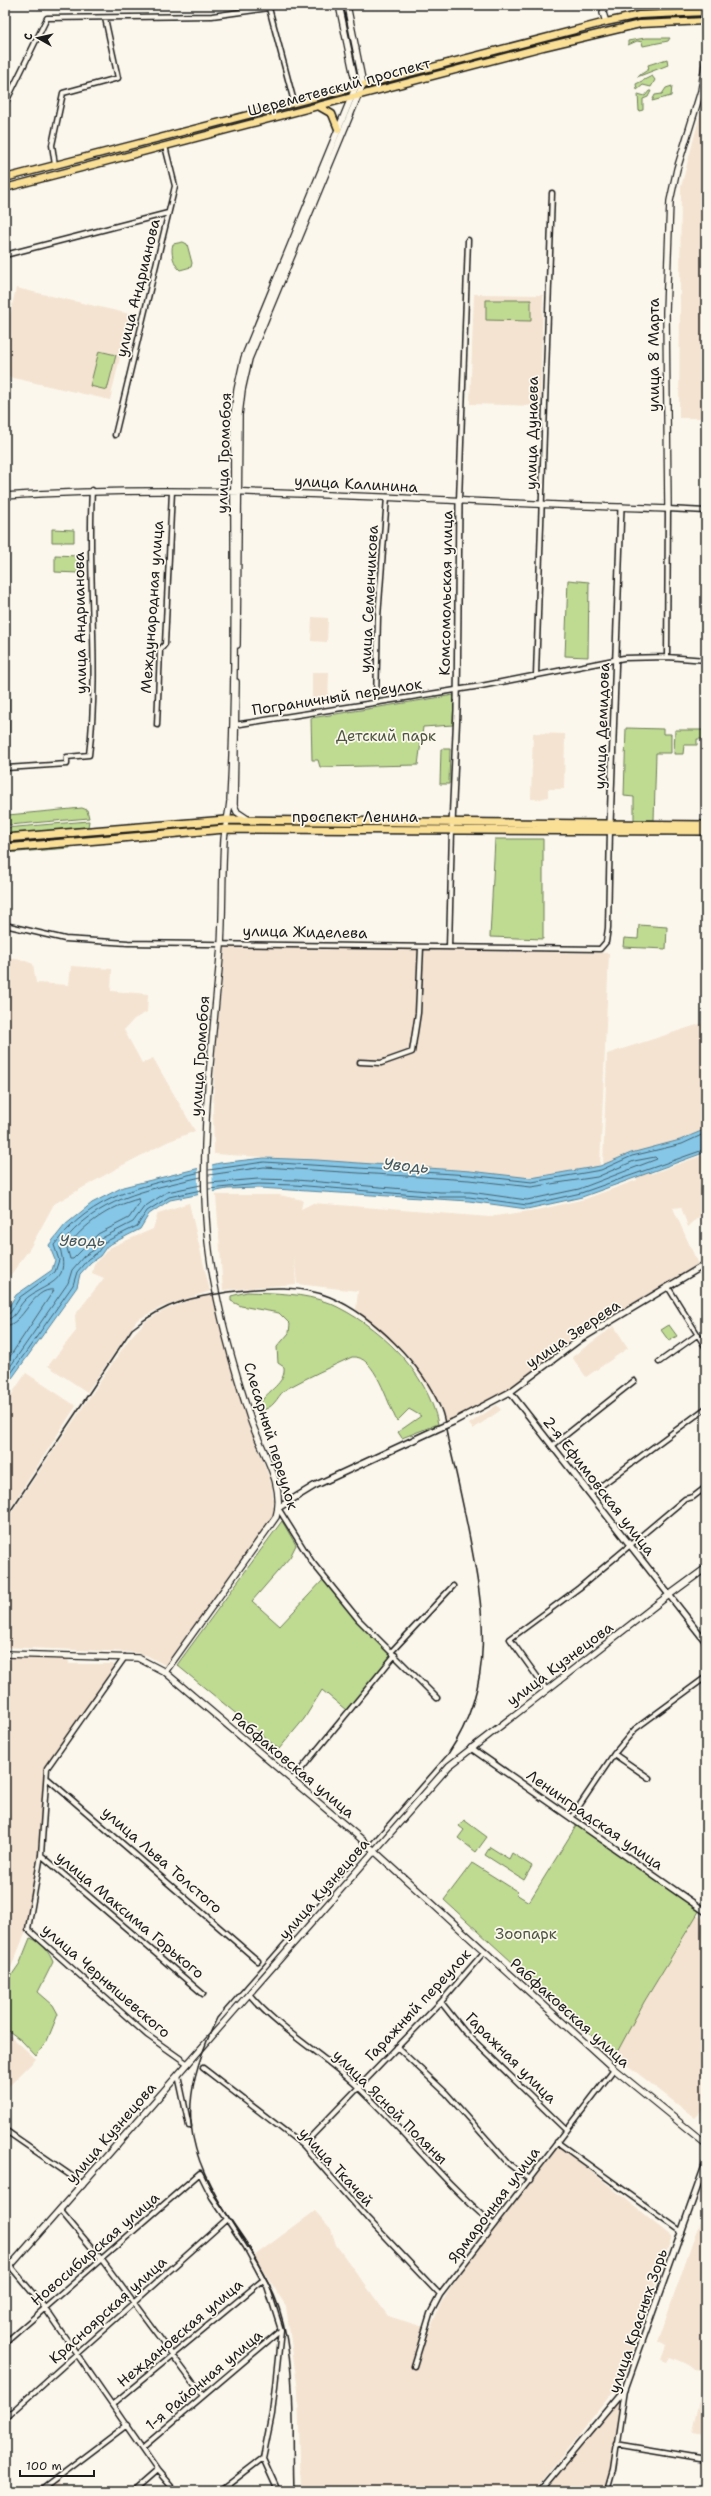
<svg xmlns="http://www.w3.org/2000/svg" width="711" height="2496" font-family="'Shantell Sans',sans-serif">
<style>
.built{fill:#f4e3d1}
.green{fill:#bfdb92;stroke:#6e7c57}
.water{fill:#86c7e7;stroke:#5c8396}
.pier{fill:#fbf7ec}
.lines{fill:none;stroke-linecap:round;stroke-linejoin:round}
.shore{stroke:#46606d;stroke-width:1}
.minor-casing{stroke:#1c1c1c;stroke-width:7}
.tertiary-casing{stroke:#1c1c1c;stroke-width:8}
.secondary-casing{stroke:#1c1c1c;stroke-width:8}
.primary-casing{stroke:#1c1c1c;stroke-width:9}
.trunk-casing{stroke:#1c1c1c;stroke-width:10}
.minor{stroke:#fbf7ec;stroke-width:4}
.tertiary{stroke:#fbf7ec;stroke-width:5}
.secondary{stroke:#fbf7ec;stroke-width:5.5}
.primary{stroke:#fadf96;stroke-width:6}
.trunk{stroke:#fadf96;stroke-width:7}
.rail{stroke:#1c1c1c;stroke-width:1.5}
.tertiary-bridge-casing{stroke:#1c1c1c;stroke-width:8;stroke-linecap:butt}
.tertiary-bridge{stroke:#fbf7ec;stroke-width:5}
.labels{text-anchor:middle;stroke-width:3.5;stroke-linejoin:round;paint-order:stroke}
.street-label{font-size:15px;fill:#1c1c1c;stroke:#fbf7ec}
.park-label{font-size:15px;fill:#4d553f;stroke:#fbf7ec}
.water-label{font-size:16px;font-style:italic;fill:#415863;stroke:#fbf7ec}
</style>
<rect width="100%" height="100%" fill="#fbf7ec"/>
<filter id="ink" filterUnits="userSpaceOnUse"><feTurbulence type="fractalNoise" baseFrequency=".025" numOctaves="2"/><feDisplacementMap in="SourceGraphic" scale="8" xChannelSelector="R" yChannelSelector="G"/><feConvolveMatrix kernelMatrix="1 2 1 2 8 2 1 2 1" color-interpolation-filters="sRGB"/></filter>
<g filter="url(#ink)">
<path class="built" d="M706,93V418H679L681,187Z
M16,288L130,314L110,400L5,376V337Z
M474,294L543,295L540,406L470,404Z
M312,617L328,618L327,642L311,641Z
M312,672H329L328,703L312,702Z
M533,733L565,734L564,789H548V797L540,799H531Z
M225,947L609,953L600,1166L531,1178L470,1171L214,1154L213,1108L215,1054Z
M5,958L23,960L33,964L36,983L69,985L71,966L112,969L111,991L148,994L147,1012L134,1019L124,1030L142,1063L153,1058L195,1131L167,1142L121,1166L54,1204L30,1248L5,1283Z
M706,1022V1129L680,1140L645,1151L651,1174L706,1154V1210L688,1227L681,1207L673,1208L698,1264L612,1316L511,1390L445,1425L441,1408L408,1357L356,1311L358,1291L297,1284L294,1256L296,1284L223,1290L216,1195H279L303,1200L301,1209L313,1203L489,1217L542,1209L585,1199L637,1180L631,1153L603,1166L607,1054Z
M189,1203L210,1291L162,1307L137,1320L87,1392L48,1366L76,1331L75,1315L104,1278L92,1273L94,1264L111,1247L153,1229L158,1213Z
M214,1295L248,1421L272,1485L274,1510L272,1518L165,1665L146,1655L130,1652L5,1647V1522L129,1339L145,1322L163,1311L190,1300Z
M614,1326L628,1348L586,1377L572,1357Z
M26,1373L76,1406L5,1516V1404Z
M497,1405L501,1410L473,1429L469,1424Z
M5,1655L68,1657L69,1664H113L115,1670L46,1768L40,1855L27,1929L5,1982Z
M697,1915L706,1921V2107L695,2118L613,2054Z
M5,2031L36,2059L5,2090Z
M558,2145L672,2236L623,2379L534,2491H301L298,2390L286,2306L254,2256L315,2211L331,2229L336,2245L388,2316L430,2329L442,2301L465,2267Z
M706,2209V2447L701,2446L703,2435L692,2433L705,2372L694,2370L689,2365L670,2357L667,2362L662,2360L667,2346L658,2342L692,2243Z
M624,2391L612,2470L606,2491H540Z
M57,2481L65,2491H44Z"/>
<path class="green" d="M645,38H670L668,41L643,46L642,42L637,41L628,45V41Z
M667,59L668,65L637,77L649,69L648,65Z
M652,76L655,80L651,87L643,85L637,90L636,84Z
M672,86L671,96L652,101L655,95L662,94L666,88Z
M649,91H651L648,97L643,99V110L639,111L638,94L645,96Z
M183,242L187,244L192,263L191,267L180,270C174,265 170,252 173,244Z
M486,300H531V321L486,320Z
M99,351L116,355L107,390L90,386Z
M52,529L74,530V542H52Z
M55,555L78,556V573L55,572Z
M568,580L589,582L588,657L565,656Z
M454,695L453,725L423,727L418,765L320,767L318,760H312L311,718Z
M626,728L663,729V734H671V753H656L654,820H634V797L624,796Z
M675,730H706V739H697V745H684L683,754H674Z
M441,749H450L449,784H440Z
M82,808L87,810L89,818L9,825L8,815Z
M89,821L88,827L5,834V828Z
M495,839H543V939L490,937Z
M70,844V848L5,853V851Z
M639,925L667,927L666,949L623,947L624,938L638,939Z
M247,1292C274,1293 304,1293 329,1303C377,1324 428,1372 438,1424L402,1438L398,1432L421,1416L409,1409L397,1421C387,1403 375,1354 352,1357C330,1367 308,1377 288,1388C277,1394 277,1406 263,1410L260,1404C267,1390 286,1384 284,1367L278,1363L277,1347L289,1333L290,1324L279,1313L241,1306L231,1301V1296Z
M669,1325L677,1336L669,1341L661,1330Z
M282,1521L296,1545L290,1557L252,1601L280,1626L323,1580L357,1620L392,1651V1658L346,1710L322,1690L304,1719L279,1749L177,1665Z
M464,1820L487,1837L476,1852L458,1838L464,1830L459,1826Z
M578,1823L701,1908L644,2002L615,2056L444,1900L472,1863L518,1892L516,1894L529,1902Z
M490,1847L509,1859L512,1853L532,1866L524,1880L485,1855Z
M30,1938C41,1941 49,1952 53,1962L38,1992L53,2005L58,2014L47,2041L36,2056L22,2041L5,2028V1985L20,1963Z"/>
<path class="water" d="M706,1129V1152L582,1197L527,1209L469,1201L259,1188L227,1189L170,1200L149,1214L140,1229L107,1246L100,1256L91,1262L80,1274L77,1287L5,1388V1313L16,1295L52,1270L55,1260L49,1245L65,1225L92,1203L123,1187L220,1163L264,1158L317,1160L470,1171L531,1178L600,1166L631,1153L680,1140Z"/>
<path class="pier" d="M212,1163L213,1194L198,1197V1166Z"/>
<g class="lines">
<path class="shore" d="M209,1170L264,1162L469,1175L532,1182L601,1170L632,1156L682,1144L706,1133
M209,1175L264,1167L469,1180L531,1187L597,1177L634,1161L655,1157L657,1159L579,1189L527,1200L470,1192H440L296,1180L258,1179L209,1183
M209,1189L258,1184L295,1185L440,1197H469L527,1205L581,1193L706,1149
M138,1199L140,1202L129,1218L98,1234L73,1259H70L67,1248C83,1224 111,1206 138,1199Z
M5,1315L10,1313L20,1297L55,1272L59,1260L54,1245C93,1194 142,1186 201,1172
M5,1320C16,1319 17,1308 24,1301C33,1290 55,1286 61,1273C65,1262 61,1256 60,1246C96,1198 146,1190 201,1177
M5,1326C24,1325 32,1287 54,1290L5,1364
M5,1374L68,1283L72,1270L84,1256L94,1250L102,1238L133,1222L144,1207L167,1192L201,1185
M5,1382L73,1285L77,1272L88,1259L97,1253L105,1242L137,1226L147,1211L169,1197L201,1190"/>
<g class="minor-casing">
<path id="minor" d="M5,104L47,18L212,16L269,8L294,102
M55,165L52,145L63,93L118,78L105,18
M5,255L168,213
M115,435L175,186L165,146
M5,496L6,768L67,764V757L89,755C100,667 87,579 92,490
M459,501L468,240
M667,657L668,509L706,511
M536,675L552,193
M376,702L378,617L387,497
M157,725L160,650L165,644L172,491
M234,725L481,686L624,658L667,657L706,660
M5,925L65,939L128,943L600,949L606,942L608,928L610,829
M449,947L452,830
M360,1062L381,1063L412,1052L418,1013L421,947
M668,1287L706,1348
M659,1362L697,1335
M552,1446L634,1381
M590,1494L706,1408
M278,1508L312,1562L358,1619L437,1698
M392,1651L453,1586
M125,1657L47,1768L41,1855L28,1929L147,2035L188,2064
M546,1689L510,1639L579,1588L685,1499L693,1497L706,1487
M614,1754L649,1778
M48,1779L258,1961
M293,1779L395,1655
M571,1818L614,1754L635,1729L706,1677
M41,1855L203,1994
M249,1994C279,2030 323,2054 357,2086C405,2131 444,2183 494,2225
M441,2002L464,2031L566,2130
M397,2047L446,2093L509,2164L530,2180
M203,2068L303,2145L368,2219L440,2295
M178,2075L189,2126
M5,2130L83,2184
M557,2142L682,2232
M303,2145L441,2002L485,1951
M60,2210L102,2260L203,2396
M11,2267L45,2308L157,2470L175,2491
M5,2343L200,2173L212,2197L246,2247L267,2286L281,2330L272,2414L263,2458L278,2491
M414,2366L430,2314L440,2295L614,2069
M113,2404L263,2280
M5,2418L227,2219
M616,2444L706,2459
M142,2448L281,2330
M40,2491L127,2425
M133,2491L157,2470
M220,2491L263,2458
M607,2491L613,2470L625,2389"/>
</g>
<g class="tertiary-casing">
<path id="tertiary" d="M452,825L457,710L459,501
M610,825L621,507
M510,1392L706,1642
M453,1422L510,1392L579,1340L706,1264
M278,1508L314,1486L435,1430
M471,1748L706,1912
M540,2491L625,2389L706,2163"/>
</g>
<g class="secondary-casing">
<path id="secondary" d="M605,5L603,13L606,22
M5,496C153,486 300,493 448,500C521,504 594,506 668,509L666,312L670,201L677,169L701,91L706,58
M237,645L239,415L242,390L249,359L363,84L347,5
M236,682L234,805L237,812L249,820
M5,1654L138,1658L165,1672L359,1837L614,2069L706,2144
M165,1672L276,1517C286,1485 261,1450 251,1421C232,1363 212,1291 207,1231C199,1136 213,1041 221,946C223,911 222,875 224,840C225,827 229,814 230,801C237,673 233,544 234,415L237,390L244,358L356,86L339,5
M5,2272L449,1766L661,1601L706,1568"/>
</g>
<g class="primary-casing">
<path id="primary" d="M318,106L332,114L338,129
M5,178L606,22L639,15L706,12
M5,188L543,47L640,24L706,21"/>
</g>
<g class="trunk-casing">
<path id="trunk" d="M5,838L226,820L706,825
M5,848L225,829L706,831"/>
</g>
<use href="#minor" class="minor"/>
<use href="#tertiary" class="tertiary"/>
<use href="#secondary" class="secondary"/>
<use href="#primary" class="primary"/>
<use href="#trunk" class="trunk"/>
<path class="rail" d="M5,1519L132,1329C167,1301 193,1297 236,1291C267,1287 301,1285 330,1297C373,1315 423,1365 441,1409C445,1418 446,1430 448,1440C456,1470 462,1500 468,1529C484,1610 497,1682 448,1754L217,2018C176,2106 183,2147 236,2229C252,2254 269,2279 279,2308C297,2363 292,2433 294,2491"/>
<g class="tertiary-bridge-casing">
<path id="tertiary-bridge" d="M435,1430L453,1422"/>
</g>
<use href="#tertiary-bridge" class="tertiary-bridge"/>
</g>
</g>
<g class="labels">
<g class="street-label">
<text transform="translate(339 87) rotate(-15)" y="5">Шереметевский проспект</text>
<text transform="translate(138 288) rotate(-76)" y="5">улица Андрианова</text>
<text transform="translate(654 355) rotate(-90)" y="5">улица 8 Марта</text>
<text transform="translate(532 433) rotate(-89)" y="5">улица Дунаева</text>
<text transform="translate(224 453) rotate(-88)" y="5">улица Громобоя</text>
<text transform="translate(356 484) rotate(3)" y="5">улица Калинина</text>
<text transform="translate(446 593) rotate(-89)" y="5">Комсомольская улица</text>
<text transform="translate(369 599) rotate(-87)" y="5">улица Семенчикова</text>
<text transform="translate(152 607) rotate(-86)" y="5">Международная улица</text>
<text transform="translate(80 623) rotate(-91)" y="5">улица Андрианова</text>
<text transform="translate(337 697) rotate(-9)" y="5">Пограничный переулок</text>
<text transform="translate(602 726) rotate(-88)" y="5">улица Демидова</text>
<text x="355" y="822">проспект Ленина</text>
<text transform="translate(305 932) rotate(1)" y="5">улица Жиделева</text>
<text transform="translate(200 1056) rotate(-86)" y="5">улица Громобоя</text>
<text transform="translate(573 1334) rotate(-34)" y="5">улица Зверева</text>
<text transform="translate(271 1436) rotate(73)" y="5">Слесарный переулок</text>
<text transform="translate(599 1486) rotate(52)" y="5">2-я Ефимовская улица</text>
<text transform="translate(560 1664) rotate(-37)" y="5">улица Кузнецова</text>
<text transform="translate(293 1765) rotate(40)" y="5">Рабфаковская улица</text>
<text transform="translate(595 1820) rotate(35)" y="5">Ленинградская улица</text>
<text transform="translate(162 1860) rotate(41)" y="5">улица Льва Толстого</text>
<text transform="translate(324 1889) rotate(-49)" y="5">улица Кузнецова</text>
<text transform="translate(130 1915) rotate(40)" y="5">улица Максима Горького</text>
<text transform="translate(106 1981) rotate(41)" y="5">улица Чернышевского</text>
<text transform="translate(418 2005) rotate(-47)" y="5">Гаражный переулок</text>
<text transform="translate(570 2013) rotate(42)" y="5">Рабфаковская улица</text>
<text transform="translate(511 2058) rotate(45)" y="5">Гаражная улица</text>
<text transform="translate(390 2107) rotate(45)" y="5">улица Ясной Поляны</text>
<text transform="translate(111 2133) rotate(-49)" y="5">улица Кузнецова</text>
<text transform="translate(336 2167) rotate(47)" y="5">улица Ткачей</text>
<text transform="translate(494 2205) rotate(-53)" y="5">Ярмарочная улица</text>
<text transform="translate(95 2249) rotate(-41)" y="5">Новосибирская улица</text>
<text transform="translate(108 2310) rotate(-42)" y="5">Красноярская улица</text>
<text transform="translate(638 2321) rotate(-71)" y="5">улица Красных Зорь</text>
<text transform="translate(180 2333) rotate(-40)" y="5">Неждановская улица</text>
<text transform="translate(204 2380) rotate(-40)" y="5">1-я Районная улица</text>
</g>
<g class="park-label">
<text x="386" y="741">Детский парк</text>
<text x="526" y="1939">Зоопарк</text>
</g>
<g class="water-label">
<text transform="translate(406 1165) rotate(5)" y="6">Уводь</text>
<text x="82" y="1246">Уводь</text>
</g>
</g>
<rect width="711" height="2496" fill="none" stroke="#fbf7ec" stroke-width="20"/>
<rect x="10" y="10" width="691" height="2476" fill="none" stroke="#1c1c1c" stroke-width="1.5" filter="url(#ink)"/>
<g transform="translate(38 38) rotate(278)" stroke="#fbf7ec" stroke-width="3" paint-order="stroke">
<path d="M0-3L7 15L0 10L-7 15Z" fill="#1c1c1c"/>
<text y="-6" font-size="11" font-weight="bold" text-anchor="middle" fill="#1c1c1c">С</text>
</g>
<path d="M20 2470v6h74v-6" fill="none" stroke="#1c1c1c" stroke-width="2"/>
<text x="26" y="2470" font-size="12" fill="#1c1c1c" stroke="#fbf7ec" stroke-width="3" paint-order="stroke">100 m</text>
</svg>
